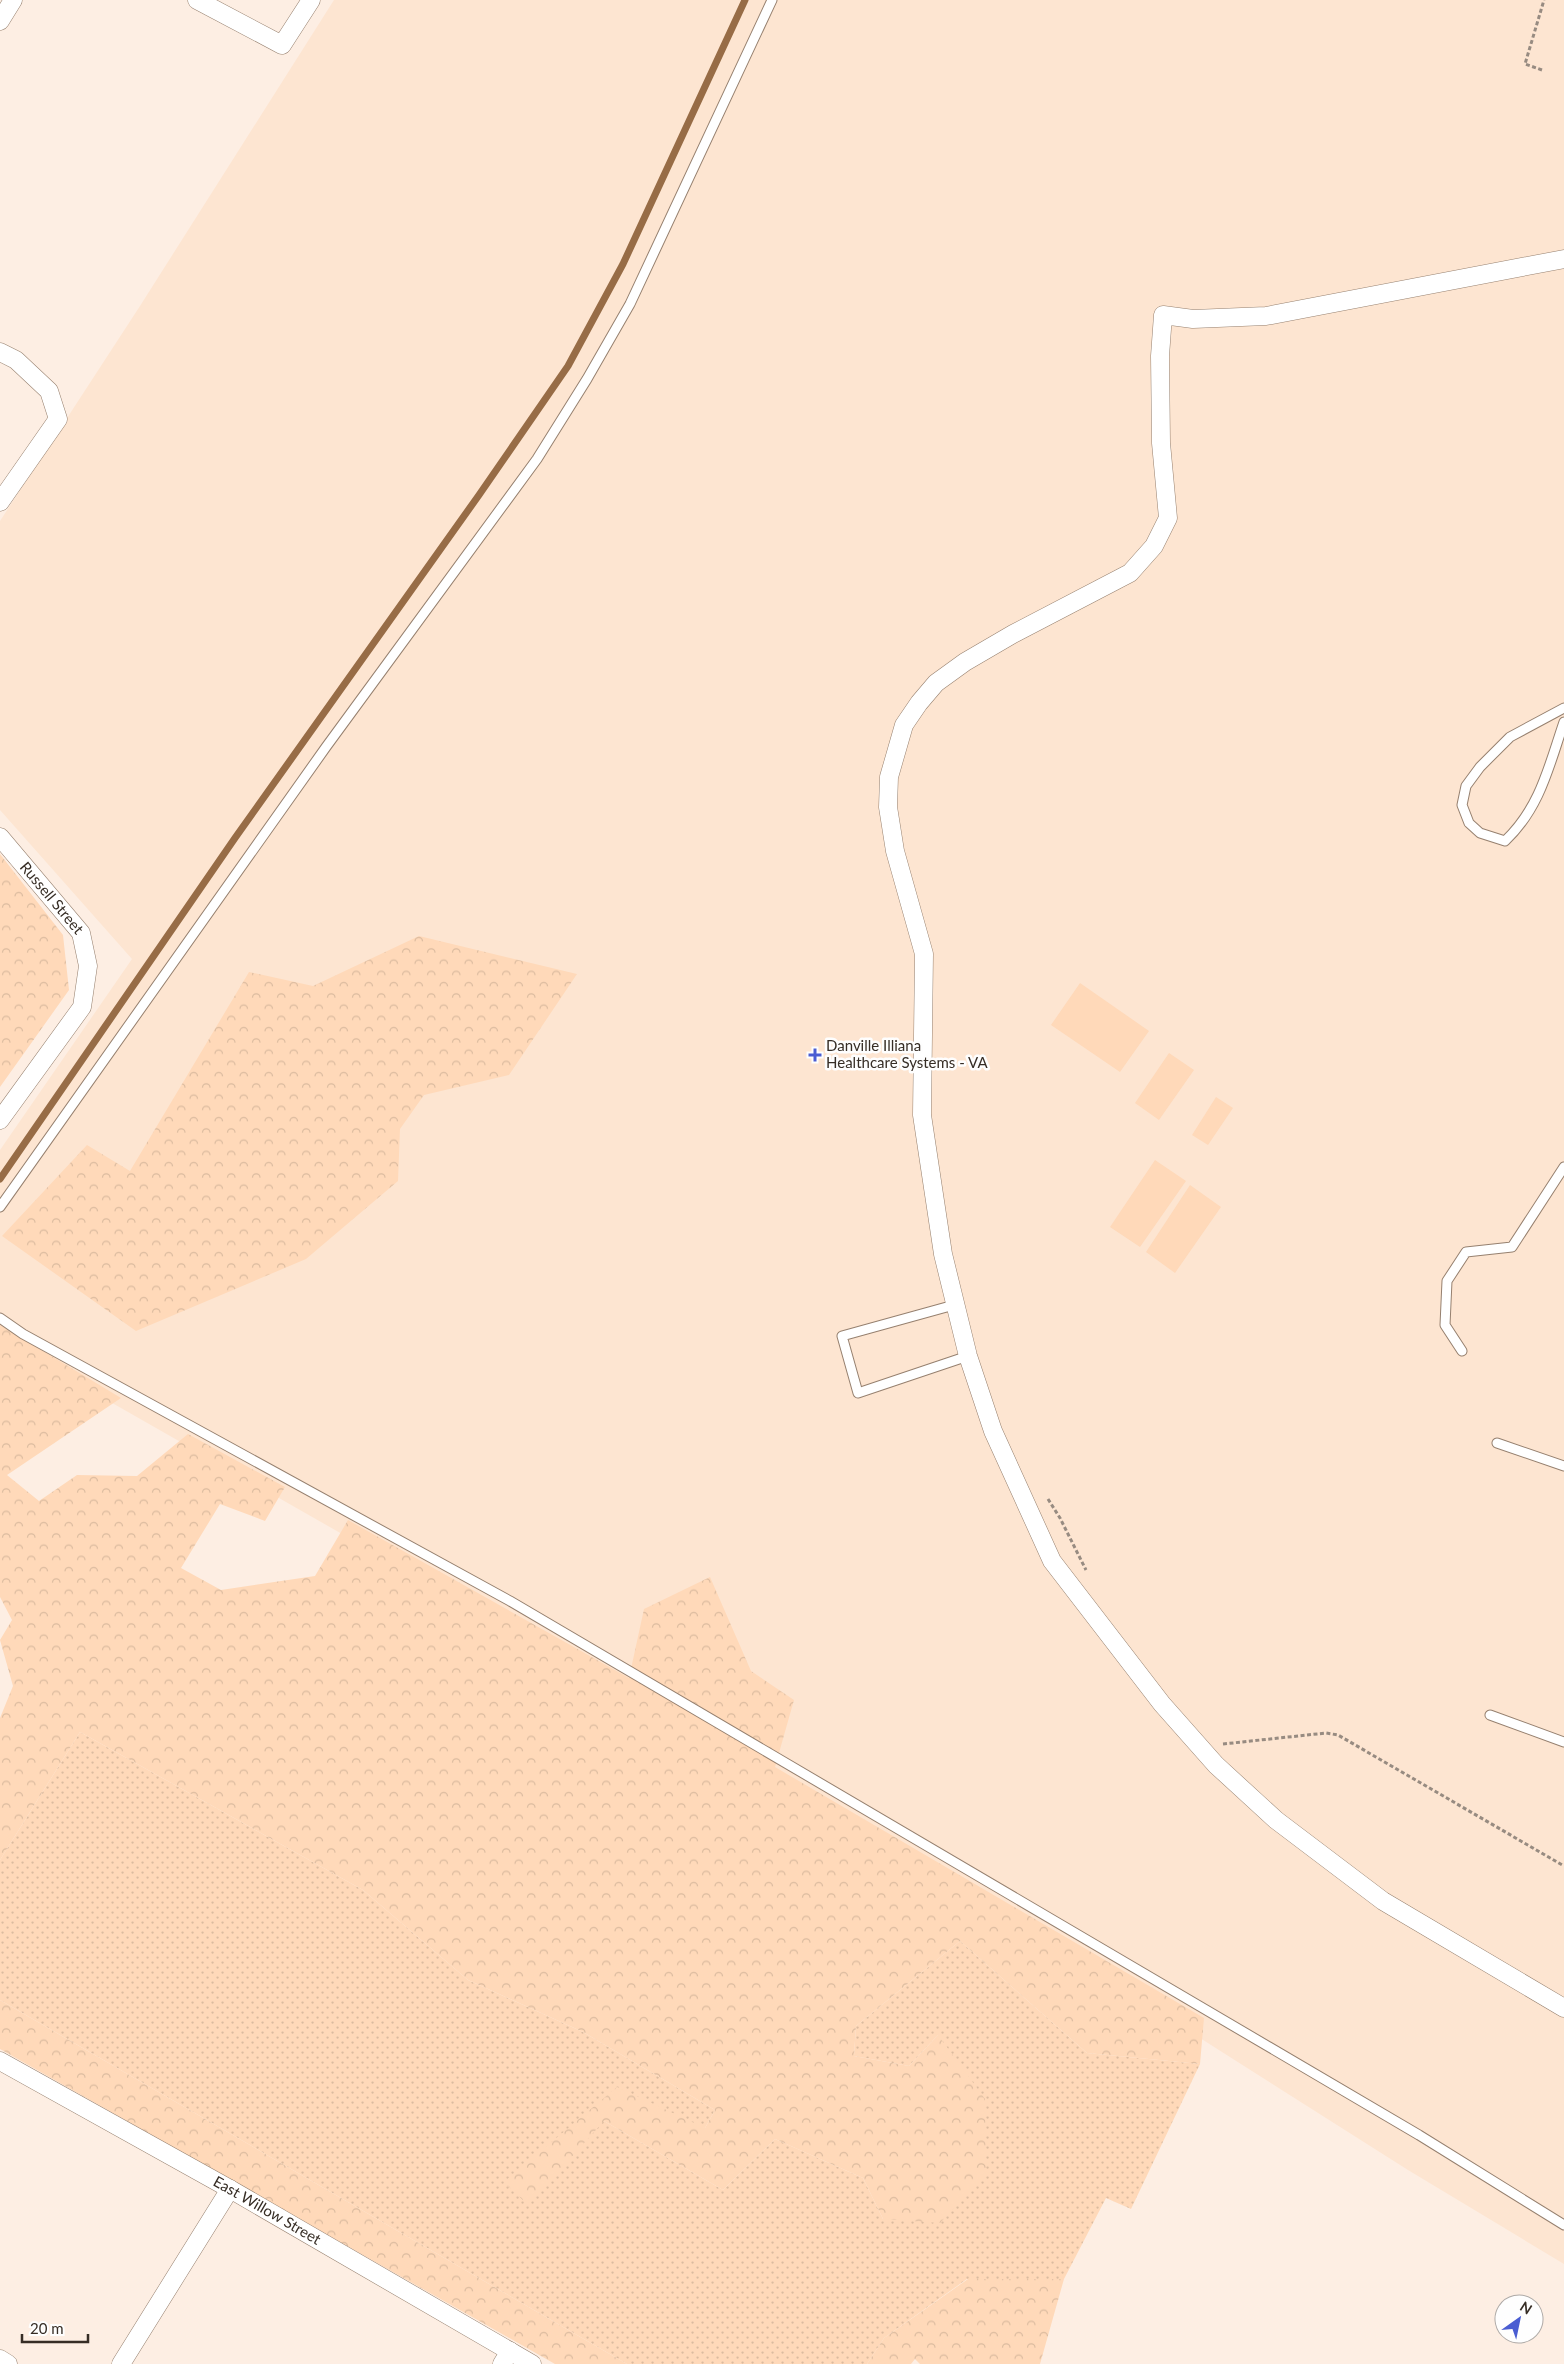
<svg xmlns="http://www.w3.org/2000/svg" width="1564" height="2364" font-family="Lato,sans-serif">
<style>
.built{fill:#fde5d1}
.grass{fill:url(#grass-dots)}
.forest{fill:url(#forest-crowns)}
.green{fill:#ffd9b9}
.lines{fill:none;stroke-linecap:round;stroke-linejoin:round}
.stream{stroke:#976c46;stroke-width:7}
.service-casing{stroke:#96806f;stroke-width:11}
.minor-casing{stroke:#96806f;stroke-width:19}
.path{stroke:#978b81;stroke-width:3;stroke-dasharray:4 2.5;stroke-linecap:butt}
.service{stroke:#fff;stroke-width:9}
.minor{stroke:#fff;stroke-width:18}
.poi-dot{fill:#4a5dd2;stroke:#fefefe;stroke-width:2}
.labels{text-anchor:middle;stroke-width:5;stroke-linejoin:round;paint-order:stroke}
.street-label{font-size:15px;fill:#362d25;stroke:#fefefe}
.poi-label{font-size:15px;fill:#362d25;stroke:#fefefe;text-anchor:start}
</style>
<defs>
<pattern id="grass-dots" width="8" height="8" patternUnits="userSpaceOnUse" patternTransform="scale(1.25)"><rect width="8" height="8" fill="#ffd9b9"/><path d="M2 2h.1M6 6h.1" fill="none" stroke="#dbbb9f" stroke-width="1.8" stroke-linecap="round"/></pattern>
<pattern id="forest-crowns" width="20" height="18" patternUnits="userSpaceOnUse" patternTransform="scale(1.25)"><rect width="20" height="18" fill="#ffd9b9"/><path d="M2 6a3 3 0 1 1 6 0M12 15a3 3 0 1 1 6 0" fill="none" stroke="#dbbb9f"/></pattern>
</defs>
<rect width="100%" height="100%" fill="#fdeee3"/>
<path class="built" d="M334,0H1564V2264L1408,2170L970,1892L0,1339V1150L132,959L0,810V521L140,306Z"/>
<path class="grass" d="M80,1732L363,1890L468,1980L583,2032L715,2110L705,2128L604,2121L723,2190L775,2139L863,2178L883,2219L938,2035L909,2066L854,2056L856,2026L960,1941L1087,2053L1200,2064L1131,2209L1106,2198L1064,2279H967L884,2338L867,2364H627L0,2000V1860Z"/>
<path class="forest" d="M0,854L63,935L69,990L0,1087Z
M419,936L577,974L509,1075L424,1095L400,1129L398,1181L306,1259L136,1331L2,1236L87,1145L130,1171L249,972L313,986Z
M0,1325L121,1398L7,1475L39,1501L77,1475L137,1476L188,1434L285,1487L265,1521L220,1504L181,1568L221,1590L315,1576L348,1520L629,1678L644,1609L710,1577L751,1671L794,1700L775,1767L1204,2018L1200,2064L1087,2053L960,1941L856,2026L854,2056L909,2066L938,2035L985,2099L986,2174L940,2223L883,2219L863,2178L775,2139L723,2190L604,2121L528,2205L504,2182L617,2087L705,2128L715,2110L583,2032L468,1980L363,1890L80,1732L0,1860V1718L13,1686L0,1640L12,1620L0,1597Z
M0,2000L627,2364H555L0,2049Z
M968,2279H1064L1040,2364H920L915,2359L911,2364H867L884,2338Z"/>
<path class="green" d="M1080,983L1149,1031L1120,1072L1051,1025Z
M1169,1053L1194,1070L1159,1120L1135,1103Z
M1216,1097L1233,1108L1208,1145L1192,1135Z
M1155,1160L1186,1181L1140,1247L1110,1227Z
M1190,1185L1221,1207L1175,1273L1146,1252Z"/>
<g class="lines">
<path class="stream" d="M0,1179L235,838L479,495L568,366L623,264L745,0"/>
<g class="service-casing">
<path id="service" d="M1564,708L1510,737L1480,767L1466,786L1462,805L1469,823L1480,833L1505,841C1540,808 1549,766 1564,722
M0,1207L326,747L537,459L587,379L630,304L772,0
M954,1305L842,1336L858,1393L968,1356
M0,1318L23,1334L510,1601L1419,2135L1564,2225
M1462,1351L1445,1325L1447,1281L1466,1252L1512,1247L1564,1167
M1497,1443L1564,1466
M1490,1715L1564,1742"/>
</g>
<g class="minor-casing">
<g id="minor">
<path d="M197,0L282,45L311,0"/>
<path d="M0,21L13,0"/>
<path d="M1564,259L1266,316L1193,319L1163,315L1160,356L1161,443L1168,518L1154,546L1130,573L1013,634L965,662L936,683L919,703L904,725L889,777L888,807L895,851L924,954L922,1115L943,1254L968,1356L993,1431L1052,1561L1162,1704L1216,1765L1276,1820L1383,1901L1564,2008"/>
<path d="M0,352L16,360L49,391L58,419L0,502"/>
<path id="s1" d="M0,837L81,933L88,966L82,1007L0,1120"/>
<path id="s2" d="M0,2061L230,2189L532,2364"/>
<path d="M0,2359L8,2364"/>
<path d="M121,2364L230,2189"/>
<path d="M502,2364L510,2351"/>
</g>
</g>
<path class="path" d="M1542,70L1525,64L1544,0
M1048,1499L1060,1518L1086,1570
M1223,1744L1326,1733L1338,1735L1564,1866"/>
<use href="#service" class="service"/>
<use href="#minor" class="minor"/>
</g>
<path class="poi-dot" d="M812.5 1047.5h5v5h5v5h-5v5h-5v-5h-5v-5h5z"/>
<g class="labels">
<g class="street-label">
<text dy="5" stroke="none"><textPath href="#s1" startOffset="80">Russell Street</textPath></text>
<text dy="5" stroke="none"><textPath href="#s2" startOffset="306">East Willow Street</textPath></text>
</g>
<g class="poi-label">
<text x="826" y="1051">Danville Illiana<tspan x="826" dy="17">Healthcare Systems - VA</tspan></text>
</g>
</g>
<g transform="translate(1519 2319) rotate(33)"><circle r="24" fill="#fefefe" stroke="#aeaaa7"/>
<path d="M0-4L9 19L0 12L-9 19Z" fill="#4a5dd2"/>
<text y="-8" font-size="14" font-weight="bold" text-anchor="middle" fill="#362d25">N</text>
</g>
<path d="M22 2334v8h66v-8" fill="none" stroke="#362d25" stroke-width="2.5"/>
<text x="30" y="2334" font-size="15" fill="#362d25" stroke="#fefefe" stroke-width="4" paint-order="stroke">20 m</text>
</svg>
